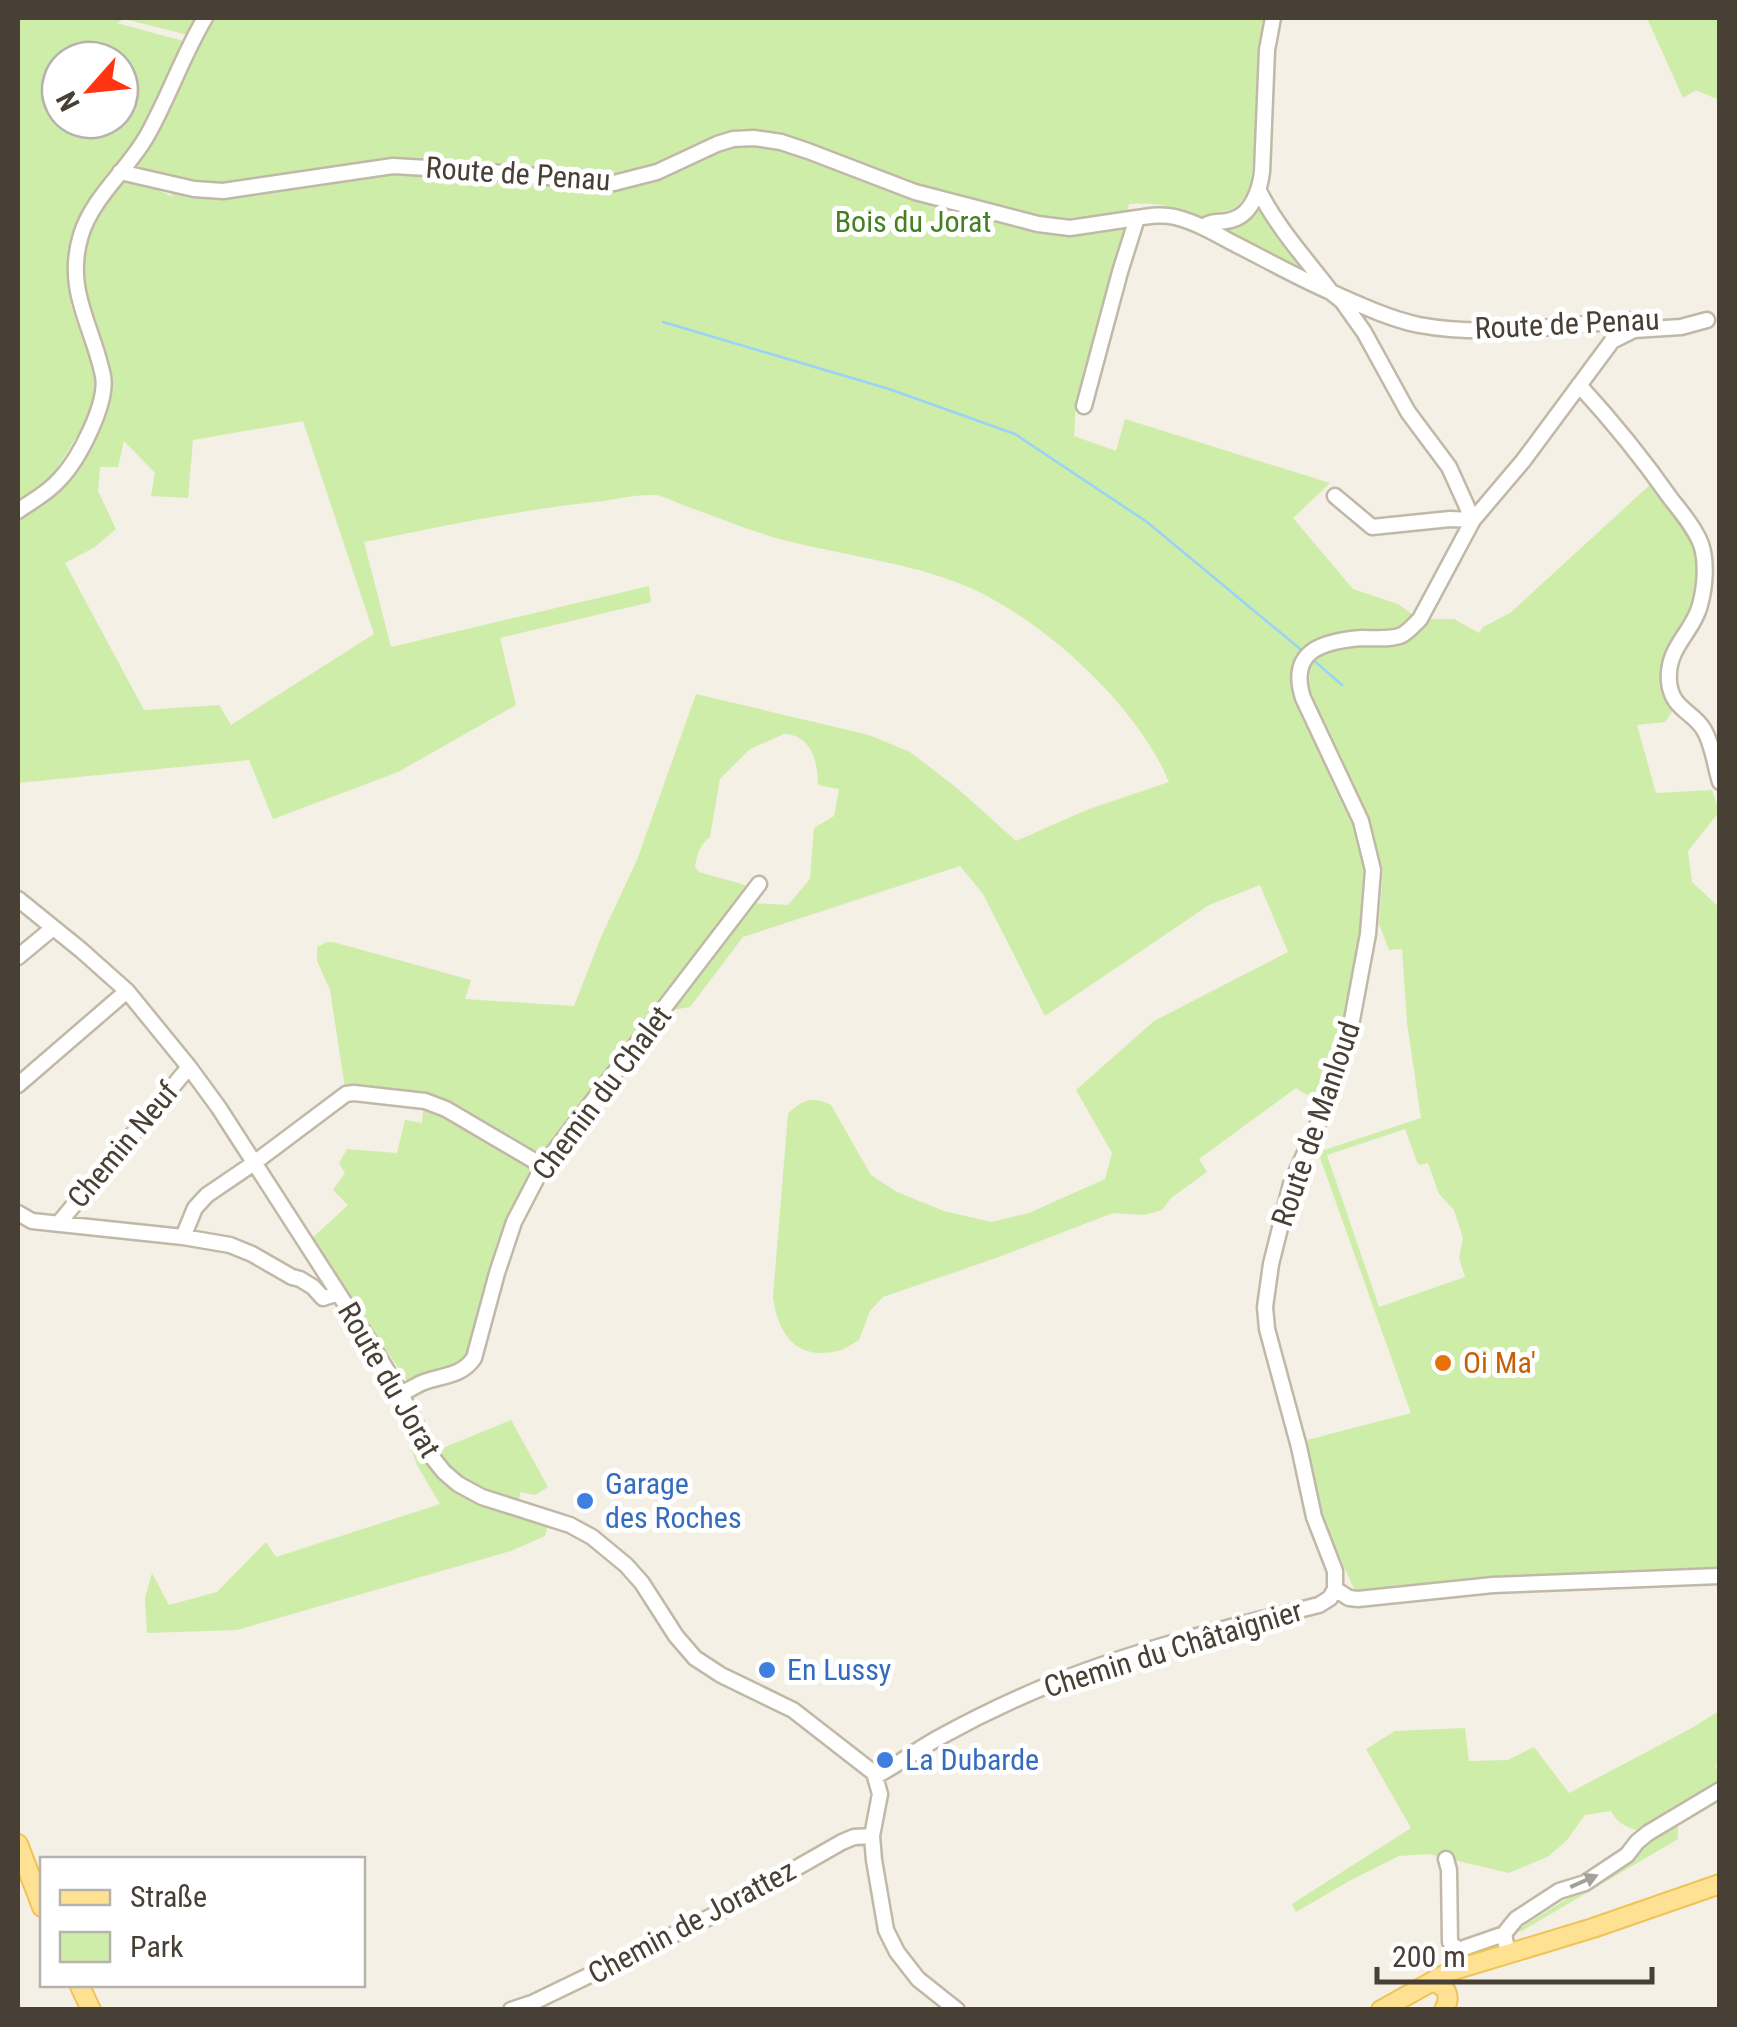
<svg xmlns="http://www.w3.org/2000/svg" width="1737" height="2027" font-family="'Roboto Condensed',sans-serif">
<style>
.green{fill:#ceeda9;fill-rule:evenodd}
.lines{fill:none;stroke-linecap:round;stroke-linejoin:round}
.stream{stroke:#9ad2f8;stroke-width:2.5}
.minor-casing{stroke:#c1b8a7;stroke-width:19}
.major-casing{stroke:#f0c357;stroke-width:22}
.minor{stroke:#fff;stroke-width:14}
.major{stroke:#ffe193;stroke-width:18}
.oneway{fill:#a4a09a}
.food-dot{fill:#e8710a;stroke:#fff;stroke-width:4}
.shop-dot{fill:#3f7fe0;stroke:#fff;stroke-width:4}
.labels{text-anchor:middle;stroke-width:10;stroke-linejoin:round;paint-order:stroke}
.street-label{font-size:30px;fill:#484034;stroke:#fff}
.park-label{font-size:30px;fill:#448021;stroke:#fff}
.food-label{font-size:30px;fill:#c56008;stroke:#fff;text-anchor:start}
.shop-label{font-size:30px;fill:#366cbe;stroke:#fff;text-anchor:start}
</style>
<rect width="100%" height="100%" fill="#f4f0e5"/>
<path class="green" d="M18,18H201L193,33L188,35L124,19L117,23L198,45L211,18H1267L1263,27L1251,186C1231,221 1232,204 1202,218C1177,207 1157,202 1129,204L1114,269L1076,403L1074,436L1116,451L1125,419L1330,483L1293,518L1353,589L1398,604L1416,617C1411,623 1405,629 1397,632C1370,641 1342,629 1315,646L1321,652L1345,646L1395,643L1413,634L1428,619H1454L1479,633L1483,627L1510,613L1653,482L1688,530L1700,558L1696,603L1692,615L1674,638L1665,666L1667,690L1674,709L1665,722L1637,725L1656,793L1712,790L1719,812L1688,851L1692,882L1720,908L1719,1581L1521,1586L1360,1602L1324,1522L1307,1440L1411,1413L1318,1152L1421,1118L1407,1023L1402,949L1389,950L1379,924L1383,869L1374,839L1367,843L1373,870L1372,908L1349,1036L1338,1077L1325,1106L1296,1088L1199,1159L1207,1172L1171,1198L1162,1210L1144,1215L1113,1213L996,1258L883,1297L870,1311L859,1340C852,1344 844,1350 837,1351C795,1361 777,1332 773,1296L788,1114C802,1099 813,1096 831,1105L871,1175L897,1192L944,1211L991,1222L1029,1213L1105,1179L1112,1153L1076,1090L1154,1021L1288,952L1260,885L1209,905L1045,1016L983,894L960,866L743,937L690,1007L666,1011L657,1009L536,1162L506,1220L496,1247L473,1346L466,1362L459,1368L408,1382L343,1286L309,1241L348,1205L333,1190L345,1173L339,1163L347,1149L397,1153L405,1120L422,1123L424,1101L354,1093L346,1094L330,990L317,961V947L327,942H333L471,980L465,999L574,1006L601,937L637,860L696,694L869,735L910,752L957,788L1016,841L1089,809L1169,782C1136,702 1034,610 953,581C896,560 834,554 776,538C745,529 714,516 683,505C675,502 664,496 655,495C636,494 614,500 595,502C517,510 441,527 364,542L391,647L649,586L651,602L500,638L516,705L398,772L273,819L249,760L18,783V519C30,510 44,503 56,493C73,478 109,416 110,393C111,372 101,354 94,334C82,300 75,255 92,222C101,206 114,193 125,179L148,185L173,197L157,171L119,163L78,218L69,257L71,305L81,336L98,377L93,410L47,485L18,505ZM60,60H120V120H60ZM303,421L374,634L231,725L219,705L144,710L65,563L95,547L116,529L98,491L100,467H118L124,441L155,473L151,496L188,498L193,440ZM1294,666L1310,676L1307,686L1310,696L1342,758L1330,766C1316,744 1297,716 1293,691C1291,682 1293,674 1294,666ZM784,734C811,734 818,762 818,785L839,789L834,816L814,828L810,879L788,905L752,903L745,885L699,872L695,867C697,855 700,844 710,837L720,779L750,749ZM1405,1129L1417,1162L1420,1165L1428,1163L1439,1194L1454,1210L1463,1238L1459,1258L1465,1277L1379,1307L1327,1155Z
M1647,18H1719V100L1696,90L1683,98Z
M1258,205L1262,215L1311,277L1217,228C1237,227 1248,223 1258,205Z
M420,1420L438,1450L511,1420L548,1487L535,1495L520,1492L518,1511L548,1523L545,1536L511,1551L237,1630L147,1633L145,1598L152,1573L169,1605L217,1592L266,1542L276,1557L440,1504L417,1465L404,1429Z
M1719,1711V1761L1716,1764L1720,1787L1648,1833C1632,1829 1620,1827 1611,1811L1585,1815L1567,1840L1549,1856L1509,1873L1428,1854L1399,1856L1351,1880L1296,1912L1292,1904L1411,1828L1366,1749L1395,1731L1465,1728L1469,1761L1508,1760L1534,1747L1569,1793L1690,1729Z
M1678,1823V1839L1522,1931L1517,1932L1515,1930V1927L1519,1929L1565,1900L1566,1897L1563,1895L1568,1892L1576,1894L1637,1853L1640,1845L1646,1846Z"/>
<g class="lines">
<path class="stream" d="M663,322L889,389L1015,434L1147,522L1305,653
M1311,658L1342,685"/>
<g class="minor-casing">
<path id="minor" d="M120,172L194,189L223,191L393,166L479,171L614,183L657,172L717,144L733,139L754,138L781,142L808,151L915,192L1038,224L1070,228L1137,218
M1259,191C1278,229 1307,260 1332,293L1342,301L1364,332L1408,412L1449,467L1473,520
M1203,227C1213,219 1222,224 1234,219C1252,213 1260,189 1262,172L1267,50L1273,18
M1579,385C1612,421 1643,459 1671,499C1682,513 1694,527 1701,544C1707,562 1705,587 1700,605C1693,633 1666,647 1669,682C1672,710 1693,711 1704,730C1713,745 1715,766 1720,782
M1084,406L1120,272L1137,218C1150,216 1162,214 1175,217C1195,222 1213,232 1231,242C1265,259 1298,278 1333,293C1360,305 1390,319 1419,325C1495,339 1570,322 1647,320
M1335,496L1372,527L1450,519L1473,520
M18,511C32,501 48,493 60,479C79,459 108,403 103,376C93,326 64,290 81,235C93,196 129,169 148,134C169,96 183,55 205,18
M18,899L81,950L127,991L189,1067L219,1108L373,1347L401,1394L432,1457L444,1472L458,1484L482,1497L570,1525L592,1537L626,1565L642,1583L676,1636L695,1658L721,1675L793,1710L874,1773L880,1794L872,1836L874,1860L886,1930L897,1952L918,1979L957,2010
M18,957L53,928
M18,1085L127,991
M18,1213L32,1221L183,1237L230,1245L252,1254L292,1277L300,1279L313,1287L323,1298L338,1293
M58,1224L189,1067
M183,1237L195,1208L207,1195L254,1163L346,1094L354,1093L425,1101L446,1109L543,1166
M401,1394C409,1390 416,1385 424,1382C443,1375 462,1376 474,1358L497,1273L514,1222L543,1166L759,884
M1335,1589V1571L1314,1517L1299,1447L1267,1329L1265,1307L1271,1264L1291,1184L1332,1092L1349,1036L1368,934L1373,870L1361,821L1303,698C1288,651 1322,641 1362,638C1374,638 1390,640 1402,635C1409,631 1414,625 1420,619L1473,520L1523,461L1612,341L1634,330L1681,327L1707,320
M1335,1589L1349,1598L1358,1599L1493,1585L1720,1576
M876,1776C899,1764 919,1748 942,1736C973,1719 1006,1703 1039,1689C1129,1651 1225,1628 1319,1605L1330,1598L1335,1589
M1446,1859L1449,1870L1450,1942L1458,1950L1504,1934
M1508,1954L1504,1934L1516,1919L1559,1891L1585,1883L1627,1855L1637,1842L1648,1833L1720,1790
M511,2010L532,2003L712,1916L842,1842L854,1837L872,1836"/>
</g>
<g class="major-casing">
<path id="major" d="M18,1844L42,1907
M1431,1982C1446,1984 1452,1996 1444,2010
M79,1984L91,2010
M1381,2010L1451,1971L1593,1928L1720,1884"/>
</g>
<use href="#minor" class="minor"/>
<use href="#major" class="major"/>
</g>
<defs><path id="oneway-solid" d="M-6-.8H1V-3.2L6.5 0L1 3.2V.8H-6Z" transform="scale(2.5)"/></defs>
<use class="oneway" href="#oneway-solid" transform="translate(1584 1881) rotate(-24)"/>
<circle class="food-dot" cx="1443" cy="1363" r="10"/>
<g class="shop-dot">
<circle cx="585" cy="1501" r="10"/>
<circle cx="767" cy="1670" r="10"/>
<circle cx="885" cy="1760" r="10"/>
</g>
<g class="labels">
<g class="street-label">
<text transform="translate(518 174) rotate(4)" y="10">Route de Penau</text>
<text transform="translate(1567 324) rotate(-3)" y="10">Route de Penau</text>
<text transform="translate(602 1093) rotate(-53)" y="10">Chemin du Chalet</text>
<text transform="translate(1316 1124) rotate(-71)" y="10">Route de Manloud</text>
<text transform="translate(123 1145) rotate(-50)" y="10">Chemin Neuf</text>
<text transform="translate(389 1380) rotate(60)" y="10">Route du Jorat</text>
<text transform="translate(1173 1649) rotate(-17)" y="10">Chemin du Châtaignier</text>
<text transform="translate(692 1922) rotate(-28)" y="10">Chemin de Jorattez</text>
</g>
<g class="park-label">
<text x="913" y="232">Bois du Jorat</text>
</g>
<g class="food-label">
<text x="1463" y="1373">Oi Ma'</text>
</g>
<g class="shop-label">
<text x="605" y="1494">Garage<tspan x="605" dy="34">des Roches</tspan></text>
<text x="787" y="1680">En Lussy</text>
<text x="905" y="1770">La Dubarde</text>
</g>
</g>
<rect width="1737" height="2027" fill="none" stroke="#484034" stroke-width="40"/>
<rect x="40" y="1857" width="325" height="130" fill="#ffffff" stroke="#b6b3ae" stroke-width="2.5"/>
<rect x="60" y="1890" width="50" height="15" fill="#ffe193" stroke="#b6b3ae" stroke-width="2.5"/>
<text x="130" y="1907" font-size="30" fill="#484034">Straße</text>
<rect x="60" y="1932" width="50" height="30" fill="#ceeda9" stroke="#b6b3ae" stroke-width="2.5"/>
<text x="130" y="1957" font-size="30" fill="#484034">Park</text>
<g transform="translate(90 90) rotate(243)"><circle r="48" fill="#ffffff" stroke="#b6b3ae" stroke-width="2.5"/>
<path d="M0-8L18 38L0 25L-18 38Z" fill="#ff3511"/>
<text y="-15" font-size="28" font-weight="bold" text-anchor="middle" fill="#484034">N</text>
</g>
<path d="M1377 1967v15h275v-15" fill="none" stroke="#484034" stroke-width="5"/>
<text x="1392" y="1967" font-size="30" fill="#484034" stroke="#ffffff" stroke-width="8" paint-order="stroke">200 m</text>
</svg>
